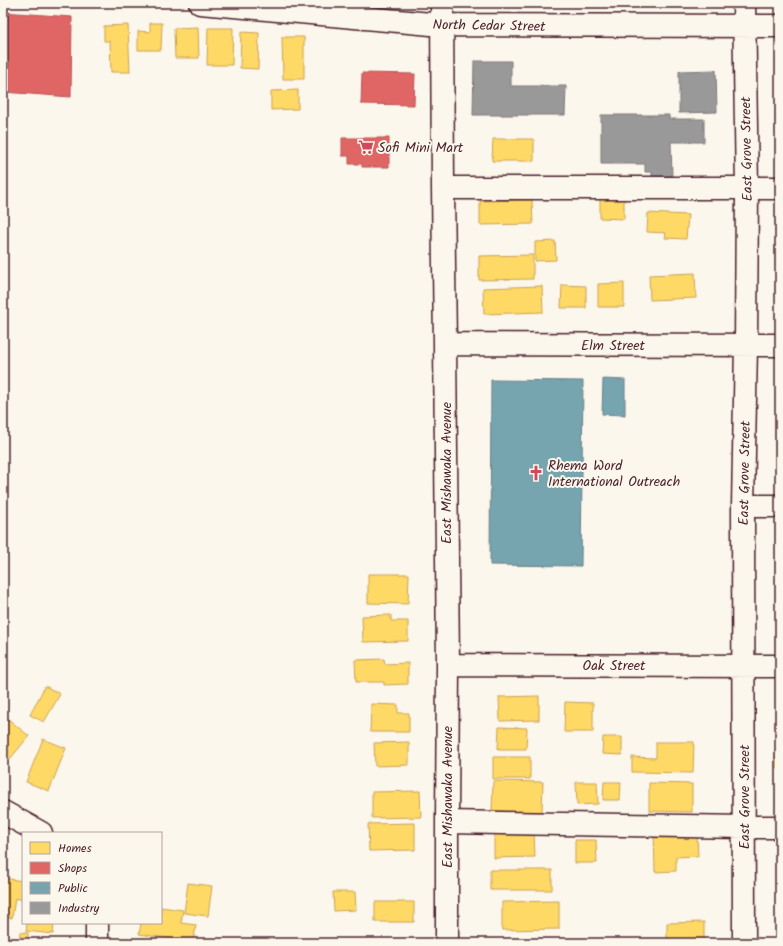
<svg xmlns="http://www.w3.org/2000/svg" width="783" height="946" font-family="Kalam,sans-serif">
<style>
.homes{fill:#ffd966;stroke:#c9a154}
.shops{fill:#e06666;stroke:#b35154}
.public{fill:#76a5af;stroke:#697d87}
.industry{fill:#999;stroke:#817478}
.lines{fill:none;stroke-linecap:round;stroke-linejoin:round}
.minor-casing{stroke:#4a1f2b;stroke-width:25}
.minor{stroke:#fbf7ec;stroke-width:22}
.labels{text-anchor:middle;stroke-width:4;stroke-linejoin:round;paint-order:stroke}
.street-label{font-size:14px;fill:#4a1f2b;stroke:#fbf7ec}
.poi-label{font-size:14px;fill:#4a1f2b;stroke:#fbf7ec;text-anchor:start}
</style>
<rect width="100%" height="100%" fill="#fbf7ec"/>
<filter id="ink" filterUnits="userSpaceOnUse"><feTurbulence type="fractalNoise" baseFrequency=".025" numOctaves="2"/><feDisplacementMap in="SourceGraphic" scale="8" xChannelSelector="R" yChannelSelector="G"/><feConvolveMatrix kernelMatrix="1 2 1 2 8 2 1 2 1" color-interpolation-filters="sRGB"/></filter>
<g filter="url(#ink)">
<path class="homes" d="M150,23H162L161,50H138V31L150,32Z
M128,25L130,72H111L110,41H104V26Z
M198,27L199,58H175L174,28Z
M208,28H233L232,65H207Z
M241,32L259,33L258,69L240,68Z
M282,37H304V79H283Z
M298,90V109L271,110V91Z
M493,139H534V161H492Z
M600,195L624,196V219L600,218Z
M532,200L533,224L480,225V201Z
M648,213L688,215L686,239L665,238L666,233L647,232Z
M555,241L556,260L535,261V242Z
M533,255V279L479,280V256Z
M695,273L696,298L650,300L649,275Z
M624,283V307H598V284Z
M562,285L586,286V308H561Z
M542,286L543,312L484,314L483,288Z
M368,574H409L408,604L368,603Z
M391,615V621H408V641L363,642L362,616Z
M384,659L385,664L408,663V684L384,685V682H356L355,660Z
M45,686L60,694L44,722L30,715Z
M539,696V720L500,721L499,697Z
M565,702L593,703V732H564Z
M371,704L398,705V713H409V732H370Z
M8,719L29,736L10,759L3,753V726Z
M499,727L527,728L526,749H498Z
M777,727H780V768H776Z
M603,737H622V755L602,754Z
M43,739L66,748L49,791L26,782Z
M409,742V765L375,766L374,743Z
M656,742H694L693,773L632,772V757L656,758Z
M493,757H530V779H493Z
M493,781L543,782L542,812L492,811Z
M576,782H597L598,804L577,805Z
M604,782H621L620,800H603Z
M649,783L692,784V812L649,811Z
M420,791L421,817L372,818V792Z
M415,823V850L369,851L368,824Z
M654,831L697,835L698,856L676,857V871L655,872Z
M534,832L535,857L494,858V833Z
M575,840H596L597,863H575Z
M490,870H552V890H490Z
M3,878L23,881V900L15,898L12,918L3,917Z
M188,883L212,886L208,916L184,913Z
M333,892H355L356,910L334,911Z
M559,901V929L502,930V902Z
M375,902H414V922H375Z
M161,907L183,910L181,923L196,925L193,942L139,934L141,923H161Z
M704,922V943H667V923Z
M27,923H54L53,934L26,931Z
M20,932L28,933V939L41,940V943H19Z"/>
<path class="shops" d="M3,12L72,17L71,97L3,92Z
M362,73L415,74L414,105L361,104Z
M342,138H389V167H362V164H349V156H342Z"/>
<path class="public" d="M603,379L625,380V415L602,414Z
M491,380L583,381L581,566L490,565Z"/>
<path class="industry" d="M474,61H511V86H566L565,115H473Z
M716,70L717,112L679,113V71Z
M601,115H669V119H704V142H671L672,176H652V172H645V164H601Z"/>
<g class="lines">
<g class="minor-casing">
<path id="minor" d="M200,3L442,25L780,26
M442,3L443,188L445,344L448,665L447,822V943
M744,3L747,188L746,345L743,506L744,943
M443,188H780
M445,344L780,345
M743,506H780
M448,665L780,666
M3,812L41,833
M447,822L744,827H780
M97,923V943"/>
</g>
<use href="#minor" class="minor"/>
</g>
</g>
<defs>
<g id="supermarket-bare" transform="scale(1.2)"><path d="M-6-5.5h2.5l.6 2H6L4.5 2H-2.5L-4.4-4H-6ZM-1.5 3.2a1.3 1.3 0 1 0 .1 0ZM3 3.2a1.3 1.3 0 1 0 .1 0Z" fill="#d1495b" stroke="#fbf7ec" stroke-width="2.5" paint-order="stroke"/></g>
<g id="church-bare" transform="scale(1.2)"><path d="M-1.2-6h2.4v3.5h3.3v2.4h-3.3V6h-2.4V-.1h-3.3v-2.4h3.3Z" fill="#d1495b" stroke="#fbf7ec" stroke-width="2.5" paint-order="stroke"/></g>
</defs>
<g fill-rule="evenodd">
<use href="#supermarket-bare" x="366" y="147"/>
<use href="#church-bare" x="536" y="473"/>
</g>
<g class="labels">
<g class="street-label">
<text transform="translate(489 25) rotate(1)" y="5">North Cedar Street</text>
<text transform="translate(746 149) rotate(-91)" y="5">East Grove Street</text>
<text x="613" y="350">Elm Street</text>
<text transform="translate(446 473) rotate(-90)" y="5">East Mishawaka Avenue</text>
<text transform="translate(744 473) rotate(-89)" y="5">East Grove Street</text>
<text x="614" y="670">Oak Street</text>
<text transform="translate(447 797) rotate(-90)" y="5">East Mishawaka Avenue</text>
<text transform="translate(744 797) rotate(-90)" y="5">East Grove Street</text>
</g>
<g class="poi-label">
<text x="378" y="152">Sofi Mini Mart</text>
<text x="548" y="470">Rhema Word<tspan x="548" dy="16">International Outreach</tspan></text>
</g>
</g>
<rect width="783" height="946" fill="none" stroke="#fbf7ec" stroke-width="16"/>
<rect x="8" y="8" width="767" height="930" fill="none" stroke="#4a1f2b" stroke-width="1.5" filter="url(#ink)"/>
<rect x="22" y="832" width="140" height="92" fill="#fbf7ec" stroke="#b4a19f"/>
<rect x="30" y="842" width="20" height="12" fill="#ffd966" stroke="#b4a19f"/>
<text x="58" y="852" font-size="12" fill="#4a1f2b">Homes</text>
<rect x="30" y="862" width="20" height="12" fill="#e06666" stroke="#b4a19f"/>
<text x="58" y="872" font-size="12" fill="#4a1f2b">Shops</text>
<rect x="30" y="882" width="20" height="12" fill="#76a5af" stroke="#b4a19f"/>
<text x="58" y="892" font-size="12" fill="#4a1f2b">Public</text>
<rect x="30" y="902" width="20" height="12" fill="#999999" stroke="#b4a19f"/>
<text x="58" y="912" font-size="12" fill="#4a1f2b">Industry</text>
</svg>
